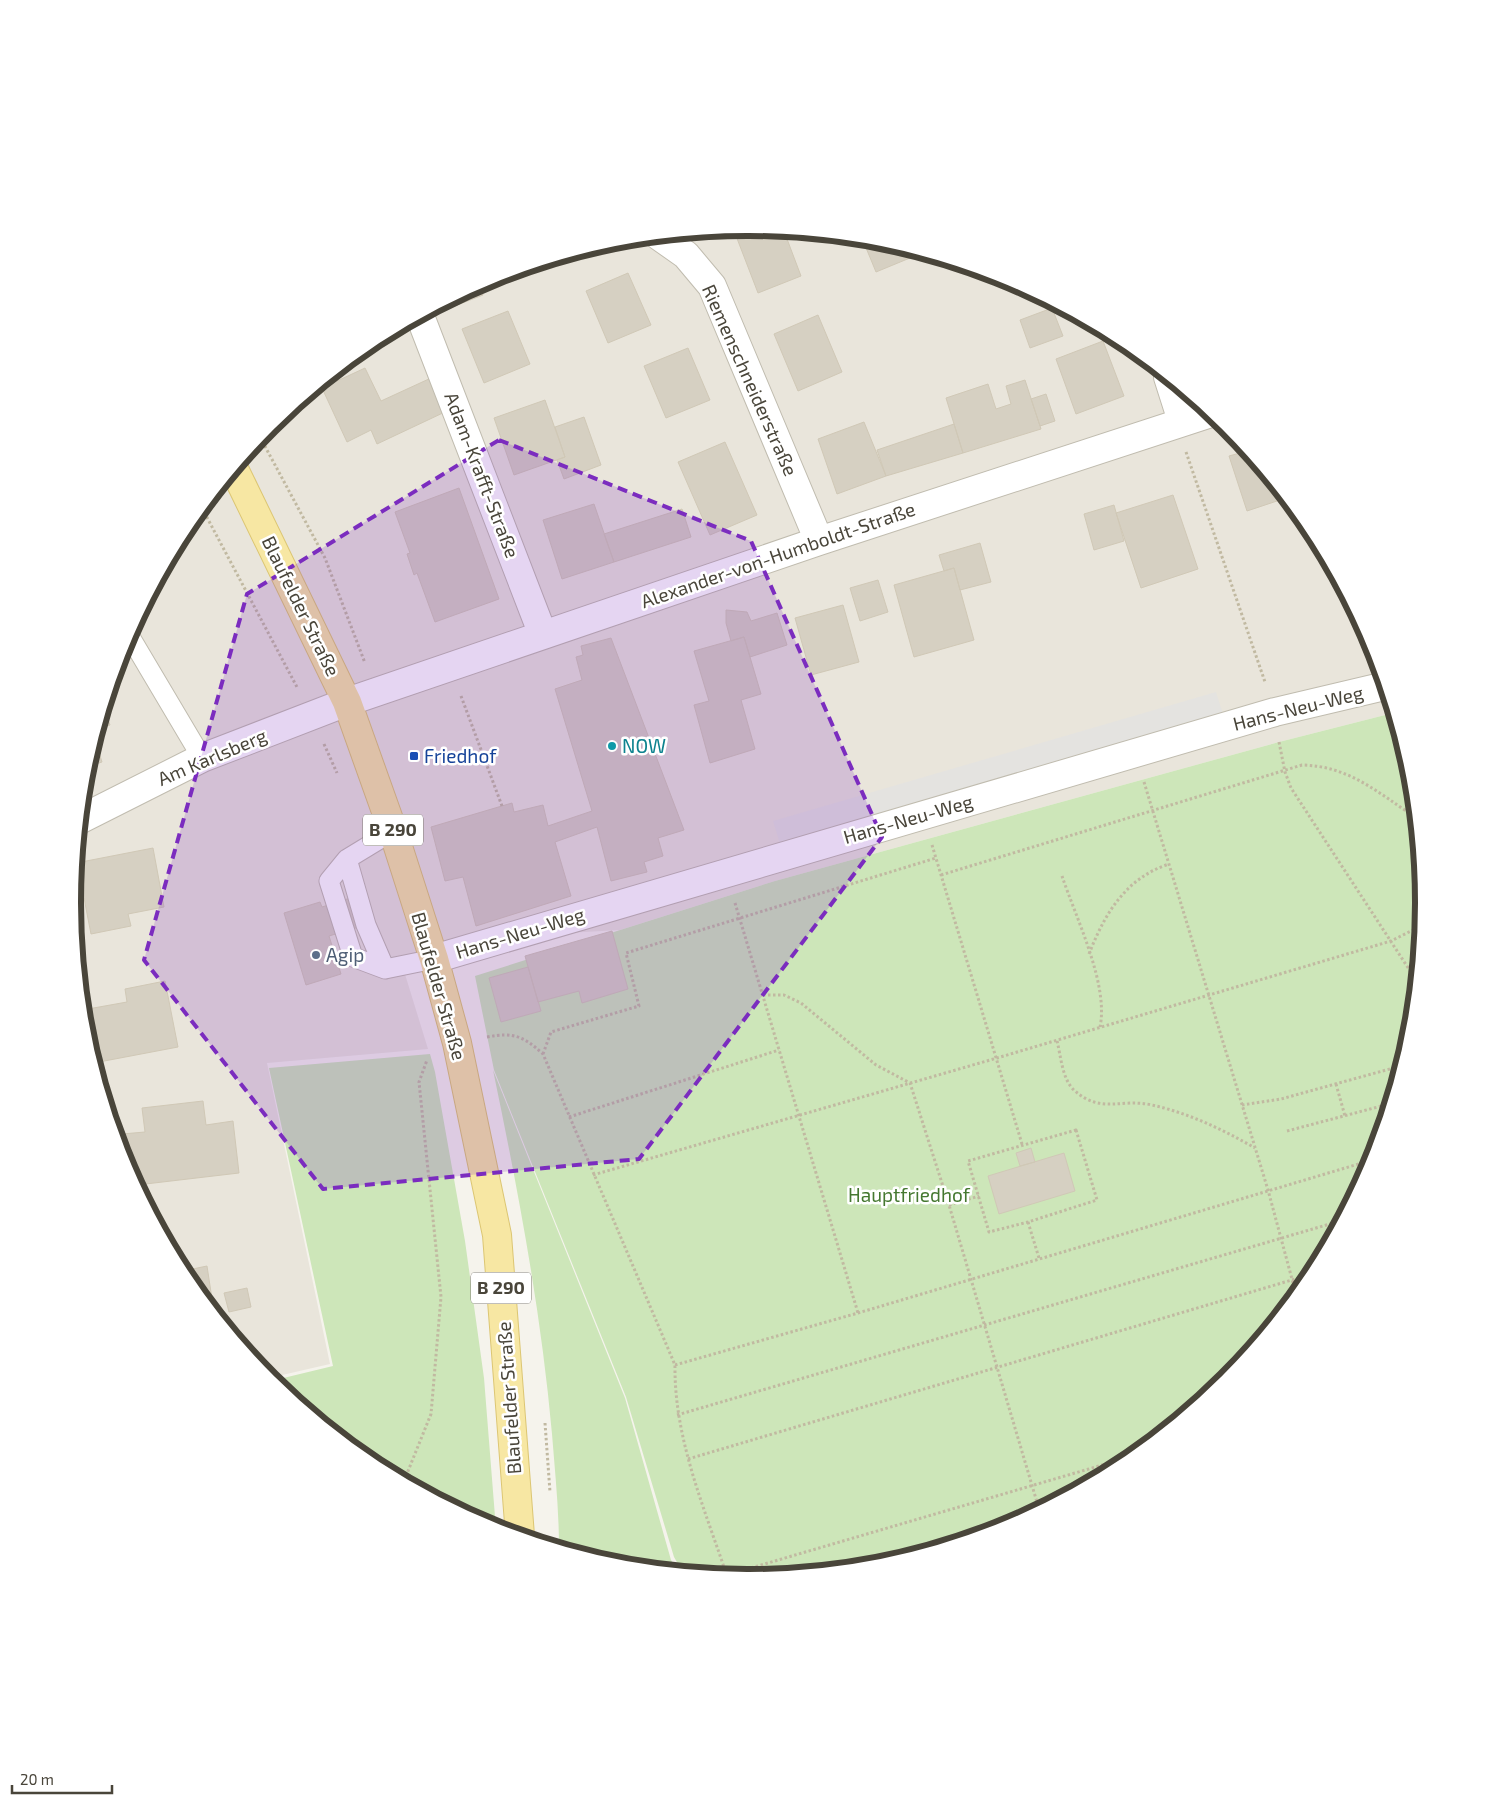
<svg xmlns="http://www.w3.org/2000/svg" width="1496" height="1805" font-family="'Exo 2',sans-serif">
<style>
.residential{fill:#e9e5db}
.green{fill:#cde6b9}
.parking{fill:#e4e3e0}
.building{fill:#d6d0c2;stroke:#d0c8b6}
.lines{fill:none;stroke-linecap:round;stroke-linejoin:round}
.service-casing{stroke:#c0bcaf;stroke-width:21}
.minor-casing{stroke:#c0bcaf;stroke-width:30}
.primary-casing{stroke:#dcc673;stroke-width:30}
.path{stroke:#c1b9a1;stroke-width:3;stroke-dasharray:2.5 2.5;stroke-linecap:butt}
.service{stroke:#fff;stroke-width:19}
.minor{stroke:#fff;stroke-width:28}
.primary{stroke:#f7e7a3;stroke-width:28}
.marked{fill:#7b2cbf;fill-opacity:0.2;stroke:#7b2cbf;stroke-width:4;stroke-dasharray:10 6;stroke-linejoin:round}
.culture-dot{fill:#0f9aa8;stroke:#fff;stroke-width:2}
.transit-dot{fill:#1a4fb4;stroke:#fff;stroke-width:2}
.service-dot{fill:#5c6f8a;stroke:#fff;stroke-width:2}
.labels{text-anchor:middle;stroke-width:5;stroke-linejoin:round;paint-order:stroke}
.shield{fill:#fff;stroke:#807d75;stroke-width:1}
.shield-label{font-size:18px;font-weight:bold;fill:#49453a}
.street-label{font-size:19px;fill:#49453a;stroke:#fff}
.culture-label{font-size:19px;fill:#0d838f;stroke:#fff;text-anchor:start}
.transit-label{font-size:19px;fill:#164399;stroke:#fff;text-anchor:start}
.service-label{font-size:19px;fill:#4e5e75;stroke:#fff;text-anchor:start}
.park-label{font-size:19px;fill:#457830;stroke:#fff}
.rim{fill:none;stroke:#49453a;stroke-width:6}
</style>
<rect width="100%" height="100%" fill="#f5f3ec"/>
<path class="residential" d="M748,227L880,240L1007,279L1124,341L1226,425L1310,527L1372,644L1393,713L1279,742L775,881L620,930L456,939L400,958L428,1049L267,1063L330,1364L269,1378L186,1278L124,1161L85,1034L73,903L86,770L124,644L187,527L271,425L373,341L490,278L616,240Z"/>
<path class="green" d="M1393,713L1411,771L1423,903L1410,1035L1372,1161L1309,1278L1225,1380L1123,1464L1006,1527L880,1565L748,1578L682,1571L674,1557L626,1397L494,1070L475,976L775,881L1279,742Z
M430,1054L435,1072L465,1241L484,1378L496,1529L372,1464L271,1381L333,1366L269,1068Z
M493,1070L625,1398L671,1560L678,1571L616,1565L559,1548C559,1509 555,1472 552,1434C541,1311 518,1190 493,1070Z"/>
<path class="parking" d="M1216,692L1223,714L780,844L773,821Z"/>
<path class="building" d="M748,227L784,231L801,276L758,293L733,228Z
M862,238L880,240L922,253L876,272Z
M628,273L651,325L608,343L586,291Z
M479,284L483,295L452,307L449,300Z
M1052,308L1063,336L1030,348L1020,320Z
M508,311L530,364L484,383L462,329Z
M818,315L842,372L798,391L774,334Z
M1103,341L1124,396L1076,414L1056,359Z
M688,348L710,400L666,418L644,366Z
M365,368L381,401L431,378L447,411L377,444L371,430L347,442L322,388Z
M1025,380L1041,429L963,453L946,398L988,384L996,409L1011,404L1006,386Z
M1046,394L1055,421L1040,426L1031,399Z
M545,400L565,457L514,475L494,418Z
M584,417L601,465L564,479L557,460L565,457L555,427Z
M864,422L886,476L837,494L818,439Z
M954,424L963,453L886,476L877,450Z
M725,442L757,515L710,535L678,462Z
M1247,451L1286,498L1247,511L1229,456Z
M459,488L499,599L435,622L417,573L414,575L407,554L410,553L395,512Z
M1173,495L1198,569L1141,588L1116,513Z
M594,504L614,562L562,579L543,520Z
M1114,505L1124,541L1094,550L1084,514Z
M682,509L691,537L614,562L604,534Z
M980,543L991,582L960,590L954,568L944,571L939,555Z
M954,568L974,640L914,657L894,585Z
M878,580L888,612L860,621L850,588Z
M843,605L859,662L811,675L795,618Z
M726,610L747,612L751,621L777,613L787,645L750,657L744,637L731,641L726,623Z
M744,637L761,694L741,700L755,749L710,763L694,705L709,701L694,651Z
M611,638L684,830L658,838L663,856L644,862L647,872L611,881L597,827L555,842L571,896L476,926L463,877L445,881L431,827L512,803L514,812L543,805L548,826L592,811L555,689L582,680L576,657L583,655L581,646Z
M104,708L110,725L98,729Z
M95,740L102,762L87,767Z
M153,848L164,907L128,914L131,926L91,934L84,898L73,901L76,863Z
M363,894L372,923L329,936L341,974L306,985L284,913L320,902L322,907Z
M612,931L628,989L582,1003L579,991L538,1002L525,956Z
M528,967L541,1011L501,1022L489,978Z
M165,981L178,1047L99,1062L88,1009L127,1002L125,989Z
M203,1101L206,1125L233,1121L239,1173L137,1185L126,1164L122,1134L145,1132L142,1108Z
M1031,1148L1035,1162L1020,1166L1016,1153Z
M1064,1153L1075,1191L999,1214L988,1176Z
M178,1248L181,1268L171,1249Z
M207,1266L214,1312L183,1271Z
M247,1288L251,1307L229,1312L224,1293Z"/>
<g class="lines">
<g class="service-casing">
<path id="service" d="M129,635L202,758
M393,831L347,859L329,881L353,957L385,969L434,959
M347,859L366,925L385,969"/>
</g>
<g class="minor-casing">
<path id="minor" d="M659,236L686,255L712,286L819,541
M420,316L543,635
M1168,377L1182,421
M81,819L202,758L347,702L819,541L1211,413
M434,959L1275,712L1385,686"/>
</g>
<g class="primary-casing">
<path id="primary" d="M234,469L347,702L393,831L434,959L457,1043L497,1235L520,1536"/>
</g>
<path class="path" d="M260,437L325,558L365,663
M1186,452L1265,682
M202,508L298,689
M461,696L502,806
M1279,742L1285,772L1291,788L1416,980
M324,744L337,773
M1144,782L1268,1190L1296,1294
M932,845L1022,1144
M941,875L1302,765C1349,766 1377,792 1415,817
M1062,876C1076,918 1109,985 1100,1027
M735,903L858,1313
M1089,954C1105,913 1126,878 1169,864
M763,995H784L801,1003L876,1065L910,1083L949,1205L1039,1509
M487,1037C514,1032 523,1036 543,1054L675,1365C674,1438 704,1507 727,1576
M1057,1041C1061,1056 1062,1080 1075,1091C1101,1114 1122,1098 1152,1105C1188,1113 1222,1129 1255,1148
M543,1054L551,1032L639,1006L626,953L936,858
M1336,1084L1345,1116
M1242,1105L1281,1099L1397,1067
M569,1117L779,1050
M1076,1130L1097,1200L1028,1222L989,1232L968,1161Z
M1287,1131L1389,1104
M593,1175L997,1058L1391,941L1421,926
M949,1205L979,1196
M1028,1222L1039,1258
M675,1365L858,1313L1372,1160
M677,1415L1340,1221
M545,1423L550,1492
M688,1459L1312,1274
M404,1481L431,1414L441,1297L419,1082L427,1060
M727,1575L1133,1456"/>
<use href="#service" class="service"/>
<use href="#minor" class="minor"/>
<use href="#primary" class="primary"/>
</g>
<path class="marked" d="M499,440L751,541L882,837L639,1159L323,1189L144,960L247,594Z"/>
<circle class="culture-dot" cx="612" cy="746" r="5"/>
<rect class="transit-dot" x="409" y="751" width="10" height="10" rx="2.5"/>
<circle class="service-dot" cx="316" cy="955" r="5"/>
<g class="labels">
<g class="shield">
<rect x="363" y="814.5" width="60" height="31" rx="4"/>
<rect x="471" y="1272.5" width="60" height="31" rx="4"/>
</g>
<g class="shield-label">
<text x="393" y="836">B 290</text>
<text x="501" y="1294">B 290</text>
</g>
<g class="street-label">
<text transform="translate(750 380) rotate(66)" y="7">Riemenschneiderstraße</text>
<text transform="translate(482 475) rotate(69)" y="7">Adam-Krafft-Straße</text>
<text transform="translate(778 555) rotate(-19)" y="7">Alexander-von-Humboldt-Straße</text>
<text transform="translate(301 606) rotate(64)" y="7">Blaufelder Straße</text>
<text transform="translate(1298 708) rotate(-14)" y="7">Hans-Neu-Weg</text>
<text transform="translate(212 757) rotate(-23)" y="7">Am Karlsberg</text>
<text transform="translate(908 819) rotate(-16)" y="7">Hans-Neu-Weg</text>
<text transform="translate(520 933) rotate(-17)" y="7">Hans-Neu-Weg</text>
<text transform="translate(439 986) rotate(74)" y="7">Blaufelder Straße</text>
<text transform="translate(509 1398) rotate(-94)" y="7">Blaufelder Straße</text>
</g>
<g class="culture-label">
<text x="622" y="753">NOW</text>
</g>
<g class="transit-label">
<text x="424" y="763">Friedhof</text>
</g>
<g class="service-label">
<text x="326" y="962">Agip</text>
</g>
<g class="park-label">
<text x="909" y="1202">Hauptfriedhof</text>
</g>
</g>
<path d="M0 0H1496V1805H0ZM747 236H749A666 666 0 0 1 1415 902V903A666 666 0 0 1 749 1569H747A666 666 0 0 1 81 903V902A666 666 0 0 1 747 236Z" fill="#fff" fill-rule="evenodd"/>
<path class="rim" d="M747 236H749A666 666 0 0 1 1415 902V903A666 666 0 0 1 749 1569H747A666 666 0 0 1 81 903V902A666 666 0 0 1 747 236Z"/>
<path d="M12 1785v8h100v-8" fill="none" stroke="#49453a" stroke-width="2.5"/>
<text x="20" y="1785" font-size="15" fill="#49453a" stroke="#ffffff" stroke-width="4" paint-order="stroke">20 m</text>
</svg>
